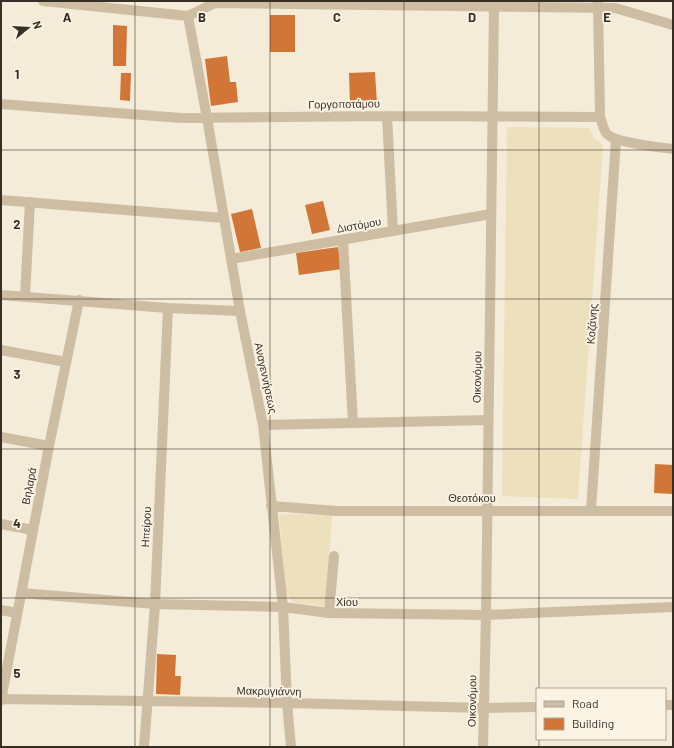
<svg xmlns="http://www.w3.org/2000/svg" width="674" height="748" font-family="Barlow,sans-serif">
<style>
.plaza{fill:#ede0bd}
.building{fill:#d27638}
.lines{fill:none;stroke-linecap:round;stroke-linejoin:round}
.minor{stroke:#cdbda3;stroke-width:10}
.grid{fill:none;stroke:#372e26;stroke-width:1;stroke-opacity:0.55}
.labels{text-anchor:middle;stroke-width:3.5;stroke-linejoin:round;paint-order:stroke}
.street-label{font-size:11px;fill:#372e26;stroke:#fbf4e5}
.grid-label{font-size:13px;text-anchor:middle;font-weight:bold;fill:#372e26;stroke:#fbf4e5;stroke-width:3.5;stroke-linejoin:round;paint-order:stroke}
</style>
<rect width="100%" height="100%" fill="#f4ebd8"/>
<path class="plaza" d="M507,127L589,128L594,138L603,145L578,499L502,496Z
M279,514L332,515L326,606L294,603L286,593Z"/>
<path class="building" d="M270,15H295V52H270Z
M113,25L127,26L126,66H113Z
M227,56L230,82H236L238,102L211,106L205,59Z
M375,72L377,104L350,105L349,73Z
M121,73H131L130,101L120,100Z
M323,201L330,230L312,234L305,205Z
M252,209L261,248L240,252L231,214Z
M338,247L342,269L299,275L296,253Z
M655,464L673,465V494L654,493Z
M157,654L176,655L175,676H181L180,695L156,694Z"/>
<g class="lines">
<path class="minor" d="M43,1L188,16L215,3L615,8L673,25
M598,2L600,117C602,122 603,129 607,134C616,143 658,147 673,149
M188,16L207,118L240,311L263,425L283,607L287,703L291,747
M1,104L181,118L387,116L600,117
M387,116L393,231
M1,200L224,218
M343,240L353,423
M231,259L491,214
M1,295L168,308L240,311
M25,296L30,202
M1,350L66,362
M263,425L488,420
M1,437L49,446
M271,506L337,511H673
M591,510L616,140
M1,524L33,530
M21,593L155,604L283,607L329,613L486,615L673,607
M1,610L17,613
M329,613L334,556
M1,699L287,703L484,708L537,707
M1,700L49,446L79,300
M665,705H673
M144,747L155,604L168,308
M483,747L486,615L494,7"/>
</g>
<path class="grid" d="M135,1V747M270,1V747M404,1V747M539,1V689M1,150H673M1,299H673M1,449H673M1,598H673M539,739V747"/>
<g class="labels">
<g class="street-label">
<text transform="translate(344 104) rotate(-1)" y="4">Γοργοποτάμου</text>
<text transform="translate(359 225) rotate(-10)" y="4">Διστόμου</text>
<text transform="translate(592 324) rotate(-86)" y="4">Κοζάνης</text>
<text transform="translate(477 377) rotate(-89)" y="4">Οικονόμου</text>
<text transform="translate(266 378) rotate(78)" y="4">Αναγεννήσεως</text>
<text transform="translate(29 486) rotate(-79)" y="4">Βηλαρά</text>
<text x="472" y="502">Θεοτόκου</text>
<text transform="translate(146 527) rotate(-87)" y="4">Ηπείρου</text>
<text x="347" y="606">Χίου</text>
<text transform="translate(269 691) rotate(1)" y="4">Μακρυγιάννη</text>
<text transform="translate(472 701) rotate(-89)" y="4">Οικονόμου</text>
</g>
</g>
<g class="grid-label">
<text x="67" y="22">A</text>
<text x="202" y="22">B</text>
<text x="337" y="22">C</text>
<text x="472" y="22">D</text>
<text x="607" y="22">E</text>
<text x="17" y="79">1</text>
<text x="17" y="229">2</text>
<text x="17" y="379">3</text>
<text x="17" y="528">4</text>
<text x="17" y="678">5</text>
</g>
<rect width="674" height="748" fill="none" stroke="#372e26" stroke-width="4"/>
<rect x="536" y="688" width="130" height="52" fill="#fbf4e5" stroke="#ada599"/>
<rect x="544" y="701" width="20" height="6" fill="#cdbda3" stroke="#ada599"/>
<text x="572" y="708" font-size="12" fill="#372e26">Road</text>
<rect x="544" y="718" width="20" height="12" fill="#d27638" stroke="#ada599"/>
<text x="572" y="728" font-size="12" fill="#372e26">Building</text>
<g transform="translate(28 28) rotate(72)" stroke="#fbf4e5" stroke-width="3" paint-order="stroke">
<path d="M0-3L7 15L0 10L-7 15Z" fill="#372e26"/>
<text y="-6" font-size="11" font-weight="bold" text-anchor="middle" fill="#372e26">N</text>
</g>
</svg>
